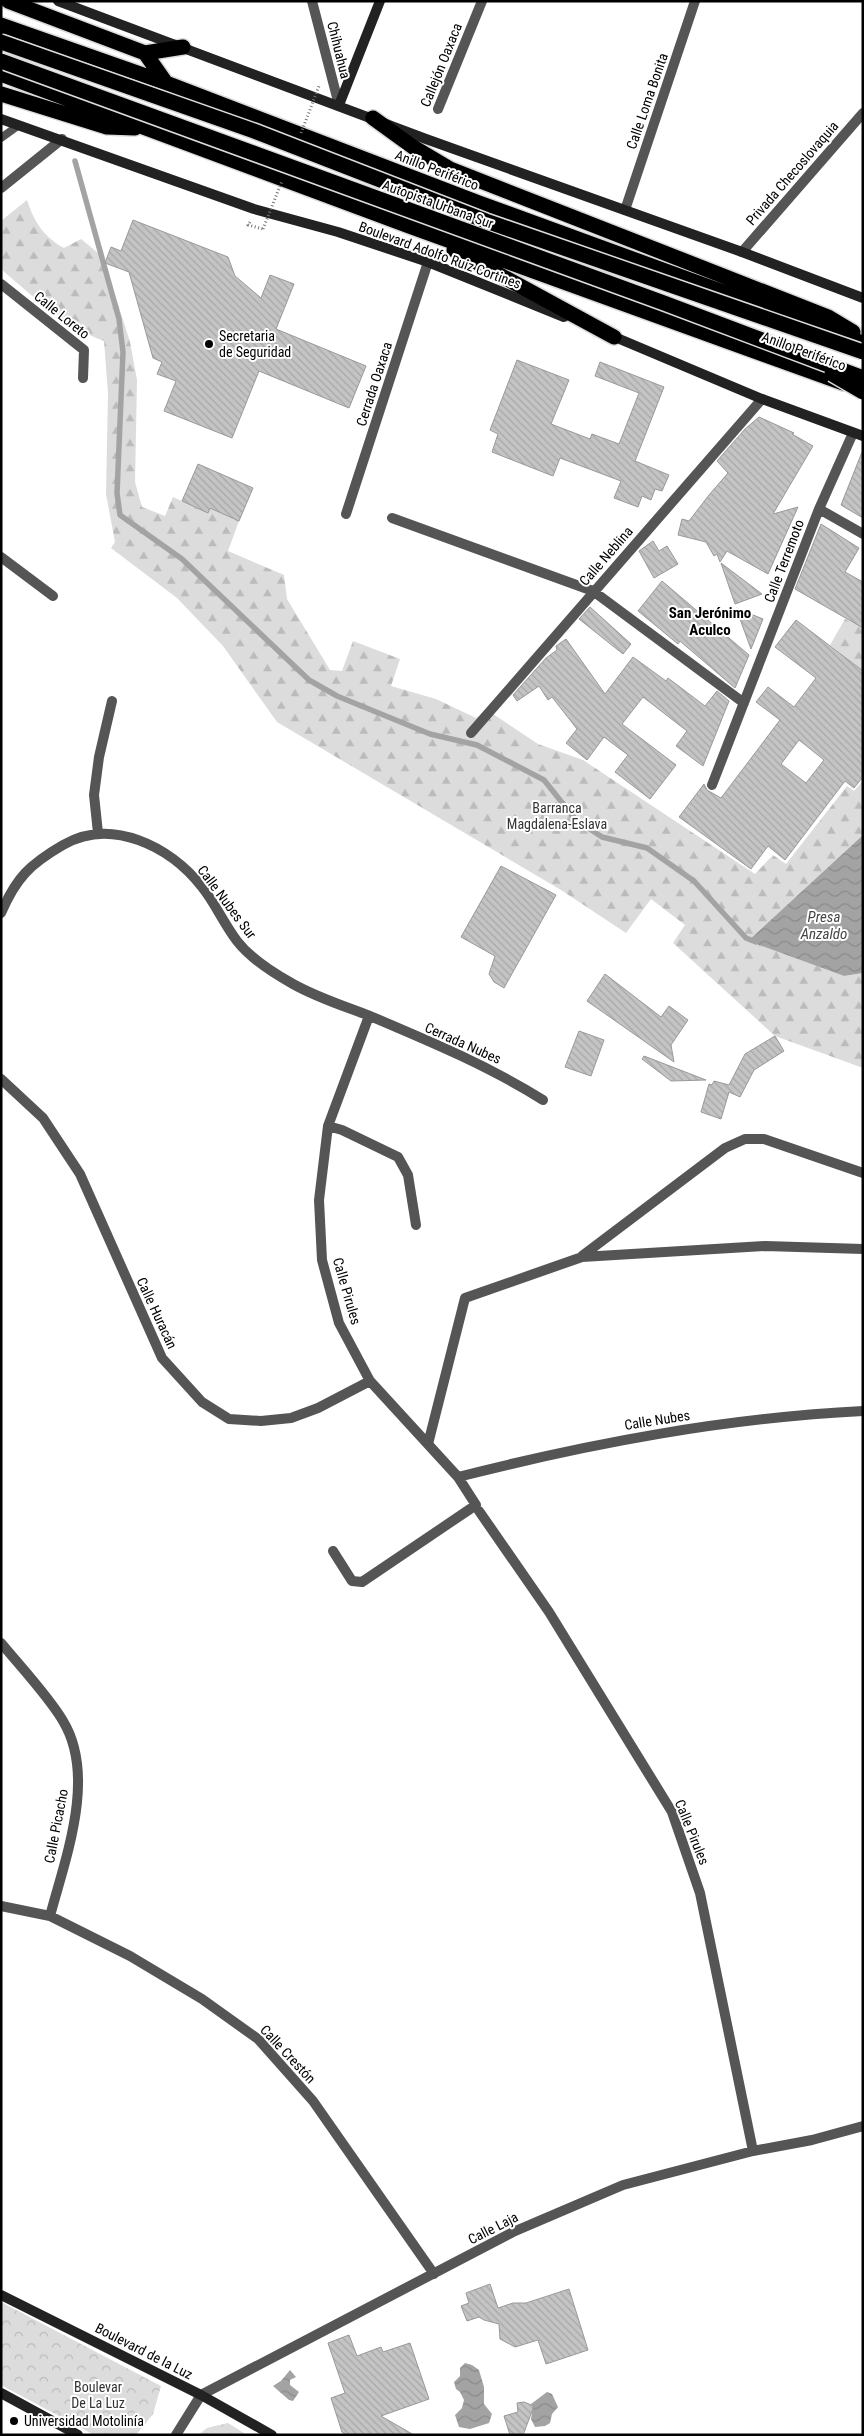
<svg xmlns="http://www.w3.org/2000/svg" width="864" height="2436" font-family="'Roboto Condensed',sans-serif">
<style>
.forest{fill:url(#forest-firs)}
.park{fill:url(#park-crowns)}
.water{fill:url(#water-waves)}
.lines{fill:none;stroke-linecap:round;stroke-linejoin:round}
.stream{stroke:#a3a3a3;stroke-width:5.5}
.building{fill:url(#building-back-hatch);stroke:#999;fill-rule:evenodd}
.highway-casing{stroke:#dbdbdb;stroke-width:18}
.path{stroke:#777;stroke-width:3;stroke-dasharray:1 2.5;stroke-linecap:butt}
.lane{stroke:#555;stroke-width:8}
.street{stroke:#555;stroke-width:10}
.secondary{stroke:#222;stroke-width:10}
.highway{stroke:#000;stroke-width:15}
.highway-bridge-casing{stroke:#dbdbdb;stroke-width:18;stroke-linecap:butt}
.path-bridge{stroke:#777;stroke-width:3;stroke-dasharray:1 2.5;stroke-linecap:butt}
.highway-bridge{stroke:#000;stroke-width:15}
.poi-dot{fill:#000;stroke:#fff;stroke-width:2}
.labels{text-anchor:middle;stroke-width:4;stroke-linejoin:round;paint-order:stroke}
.street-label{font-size:14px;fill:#000;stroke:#fff}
.poi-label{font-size:14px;fill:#000;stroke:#fff;text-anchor:start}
.park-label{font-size:14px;fill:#333;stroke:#fff}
.neighbourhood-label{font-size:15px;font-weight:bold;fill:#000;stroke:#fff}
.water-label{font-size:15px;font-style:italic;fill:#444;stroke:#fff}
</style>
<defs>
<pattern id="forest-firs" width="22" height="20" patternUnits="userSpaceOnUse" patternTransform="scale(1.25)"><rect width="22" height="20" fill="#dcdcdc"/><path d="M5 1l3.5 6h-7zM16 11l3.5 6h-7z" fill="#bbb"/></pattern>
<pattern id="park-crowns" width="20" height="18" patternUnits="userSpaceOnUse" patternTransform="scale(1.25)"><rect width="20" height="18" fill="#dcdcdc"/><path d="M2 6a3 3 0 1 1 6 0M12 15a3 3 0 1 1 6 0" fill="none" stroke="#bbb"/></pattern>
<pattern id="water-waves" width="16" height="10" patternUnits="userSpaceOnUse" patternTransform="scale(1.25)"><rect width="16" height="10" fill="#a3a3a3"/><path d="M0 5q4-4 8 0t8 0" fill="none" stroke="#8b8b8b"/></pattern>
<pattern id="building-back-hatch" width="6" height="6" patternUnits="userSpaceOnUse" patternTransform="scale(1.25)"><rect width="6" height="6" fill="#c4c4c4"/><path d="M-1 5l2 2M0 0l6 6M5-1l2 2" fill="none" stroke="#a7a7a7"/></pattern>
</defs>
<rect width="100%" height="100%" fill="#fff"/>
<path class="forest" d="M27,200C34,222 44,237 64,248L81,239L103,257L130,342L137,380L135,482L142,507L165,516L173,497L208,513L210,508L239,521L228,551L284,575L287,599L330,670L342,671L353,641L400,659L391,686L436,699L476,718L487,710L538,744L583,760L755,874L773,855L786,864L847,786L854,791L863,781V835L748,941L844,976L863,973V1068L775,1036L673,943L685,925L651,899L626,933L561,890L277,722L223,646L177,598L111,548L115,542L106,494L108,393L104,341C66,327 31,295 1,269V221Z
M845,619L863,628V671L830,645Z"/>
<path class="park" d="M1,2302L161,2386L153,2414L136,2435H94L1,2385Z
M228,2423L247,2435H198L207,2428Z"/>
<path class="water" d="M863,835V973L844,976L748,941Z
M465,2363L472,2365L479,2370L484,2387V2404L492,2414L489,2423L470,2429L459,2427L455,2415L462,2408L464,2400L460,2392L456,2389L454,2382L460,2376V2368Z
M290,2370L296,2377L290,2380V2385L299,2392L293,2401L289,2400L273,2386L281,2381Z
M547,2392L552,2394L558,2407L552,2414L550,2423L545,2426L535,2427L531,2419L533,2406L531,2404Z"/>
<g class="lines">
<path class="stream" d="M75,161L119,319L123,352L117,493L120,515L182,559L309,680L337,696L430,734L477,745L544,780L576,820L602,837L647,848L694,881L746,938L756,942"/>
</g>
<path class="building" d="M133,220L228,257L235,276L261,298L270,275L294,284L276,329L366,366L349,408L259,371L232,438L164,411L176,381L157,374L162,362L153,358L129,272L105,263L111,247L121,251Z
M517,360L569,380L551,424L590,439L592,434L619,444L639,393L595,376L600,362L664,387L635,461L669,475L662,491L655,489L651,500L642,496L638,507L614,498L621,481L560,458L553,476L492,452L498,434L490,430Z
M759,417L794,433L792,434L813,446L773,514L798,507L768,574L727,551L720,562L717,554L714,556L706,542L678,535L682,519L689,521L709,495L728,473L717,461L745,429Z
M862,452L863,453V518L841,505Z
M198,464L253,488L239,521L210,508L208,513L182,501Z
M821,524L859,548L845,572L863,582V628L795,589Z
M653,541L659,551L667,546L678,564L654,578L639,551Z
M721,563L762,594L735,604Z
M662,581L749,655L735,688L680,641L678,644L638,611Z
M590,607L631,644L623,654L579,619Z
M736,608L763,619L751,649Z
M796,620L863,671V777L854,788L845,781L785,860L768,846L751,869L679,817L704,784L707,790L721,798L780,720L756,702L768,687L794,707L816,678L775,647ZM799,740L824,760L806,783L781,764Z
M566,639L605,694L633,657L666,681L668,678L705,706L717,691L729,701L703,766L676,746L687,731L643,697L622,724L676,765L650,799L615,772L628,755L604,737L587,760L566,743L577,729L552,697L548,700L539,686L517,701L513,695L546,658L557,650L556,646Z
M501,866L556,895L504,988L494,982L489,974L495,956L461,937Z
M605,974L661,1017L669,1006L688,1020L671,1045L674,1062L587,1001Z
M579,1031L604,1040L591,1076L565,1067Z
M775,1036L784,1051L754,1070L740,1097L729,1092L721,1119L701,1112L709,1084L712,1085L714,1081L729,1085L745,1054Z
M644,1056L706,1080L671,1081L642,1059Z
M490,2284L498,2308L513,2303H526L569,2289L588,2350L546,2364L538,2340L515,2347L500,2339L499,2324L484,2320L479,2317L467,2321L461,2306L469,2303L466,2293Z
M349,2335L357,2356L381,2347L383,2352L410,2343L429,2399L381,2416L414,2435H347L342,2432L331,2398L345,2393L328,2343Z
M524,2402L534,2406L523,2435H510L504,2416L518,2412L517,2403Z"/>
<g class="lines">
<g class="highway-casing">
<path id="highway" d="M8,1L145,53L166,83
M1,25L166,83L479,203L863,343
M145,53L183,47
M1,74L409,226L843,383
M1,94L107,127L135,128
M373,118L413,147L450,169L828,317L853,332
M454,250L614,337"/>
</g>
<path class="path" d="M250,222L248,225L263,229"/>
<path class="lane" d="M1,138L19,125"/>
<path class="street" d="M312,1L339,105
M438,109L482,1
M1,188L62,139
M625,210L695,1
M742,252L863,113
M1,284L84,350L83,378
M819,509L863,534
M346,514L428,262
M392,518L593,591L744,703
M1,557L53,596
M471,733L762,399
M712,785L819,509L853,433
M98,833L94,795L99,757L112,701
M1,913C16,878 30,864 63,845C111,817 170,846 202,887C215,903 224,924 237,941C251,959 273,973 293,984C318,998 344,1006 370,1016C429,1041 489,1066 543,1100
M1,1079L43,1118L80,1174L162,1358L202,1402L229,1419L261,1421L291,1418L318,1408L370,1381
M328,1126L342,1130L398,1157L408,1175L416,1225
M582,1256L725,1148L745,1139H764L863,1173
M428,1444L465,1298L582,1257L765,1246L863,1249
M458,1477C592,1443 725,1418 863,1411
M479,1511L549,1612L672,1812L700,1893L753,2151
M333,1551L352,1581L362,1582L476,1505L458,1477L370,1381L339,1323L322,1260L319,1200L328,1126L369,1016
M1,1643C20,1666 49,1697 63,1721C97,1777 65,1859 50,1916
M1,1906L50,1916L130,1956L202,1999L258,2039L313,2101L434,2274
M176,2435L201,2395L513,2232L623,2185L753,2151L812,2140L863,2126"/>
<path class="secondary" d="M58,1L426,139L742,252L863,298
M339,105L380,1
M1,119L254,209L338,232L428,262L564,317
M610,335L762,399L863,436
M1,2295L201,2395L272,2435
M1,2393L78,2435"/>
<use href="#highway" class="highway"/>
<g class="highway-bridge-casing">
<path id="highway-bridge" d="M1,42L254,131L486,221L863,352
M1,61L664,303L863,378
M832,374L863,392"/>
</g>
<path class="path-bridge" d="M301,133L319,86
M263,229L282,181"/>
<use href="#highway-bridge" class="highway-bridge"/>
</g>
<g class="poi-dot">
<circle cx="209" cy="344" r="5"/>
<circle cx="14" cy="2421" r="5"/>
</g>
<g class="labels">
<g class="street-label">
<text transform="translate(339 50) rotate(76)" y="5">Chihuahua</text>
<text transform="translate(441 65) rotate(-68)" y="5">Callejón Oaxaca</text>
<text transform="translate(647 101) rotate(-71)" y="5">Calle Loma Bonita</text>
<text transform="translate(437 170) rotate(21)" y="5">Anillo Periférico</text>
<text transform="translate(792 173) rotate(-49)" y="5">Privada Checoslovaquia</text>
<text transform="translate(438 204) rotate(20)" y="5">Autopista Urbana Sur</text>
<text transform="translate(440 255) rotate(20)" y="5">Boulevard Adolfo Ruiz Cortines</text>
<text transform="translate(62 315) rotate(39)" y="5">Calle Loreto</text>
<text transform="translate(804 351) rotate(20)" y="5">Anillo Periférico</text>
<text transform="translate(374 384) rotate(-72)" y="5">Cerrada Oaxaca</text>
<text transform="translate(606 556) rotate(-49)" y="5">Calle Neblina</text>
<text transform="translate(784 561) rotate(-69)" y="5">Calle Terremoto</text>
<text transform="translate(227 902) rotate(53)" y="5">Calle Nubes Sur</text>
<text transform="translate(463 1043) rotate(24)" y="5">Cerrada Nubes</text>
<text transform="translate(347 1291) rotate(74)" y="5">Calle Pirules</text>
<text transform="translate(157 1313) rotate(65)" y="5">Calle Huracán</text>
<text transform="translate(657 1420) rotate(-9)" y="5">Calle Nubes</text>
<text transform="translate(56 1826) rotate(-79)" y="5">Calle Picacho</text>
<text transform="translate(692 1832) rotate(68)" y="5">Calle Pirules</text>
<text transform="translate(288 2054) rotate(47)" y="5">Calle Crestón</text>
<text transform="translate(493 2228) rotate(-27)" y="5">Calle Laja</text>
<text transform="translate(144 2351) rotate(27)" y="5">Boulevard de la Luz</text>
</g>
<g class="poi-label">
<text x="219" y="341">Secretaria<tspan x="219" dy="16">de Seguridad</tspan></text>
<text x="24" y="2426">Universidad Motolinía</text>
</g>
<g class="park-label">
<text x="557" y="813">Barranca<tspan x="557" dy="16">Magdalena-Eslava</tspan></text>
<text x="98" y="2392">Boulevar<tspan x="98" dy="16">De La Luz</tspan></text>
</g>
<g class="neighbourhood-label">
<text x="710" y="618">San Jerónimo<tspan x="710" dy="17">Aculco</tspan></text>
</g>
<g class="water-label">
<text x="824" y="922">Presa<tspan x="824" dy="17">Anzaldo</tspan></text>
</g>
</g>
<rect width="864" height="2436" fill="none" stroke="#000000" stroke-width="5"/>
</svg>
